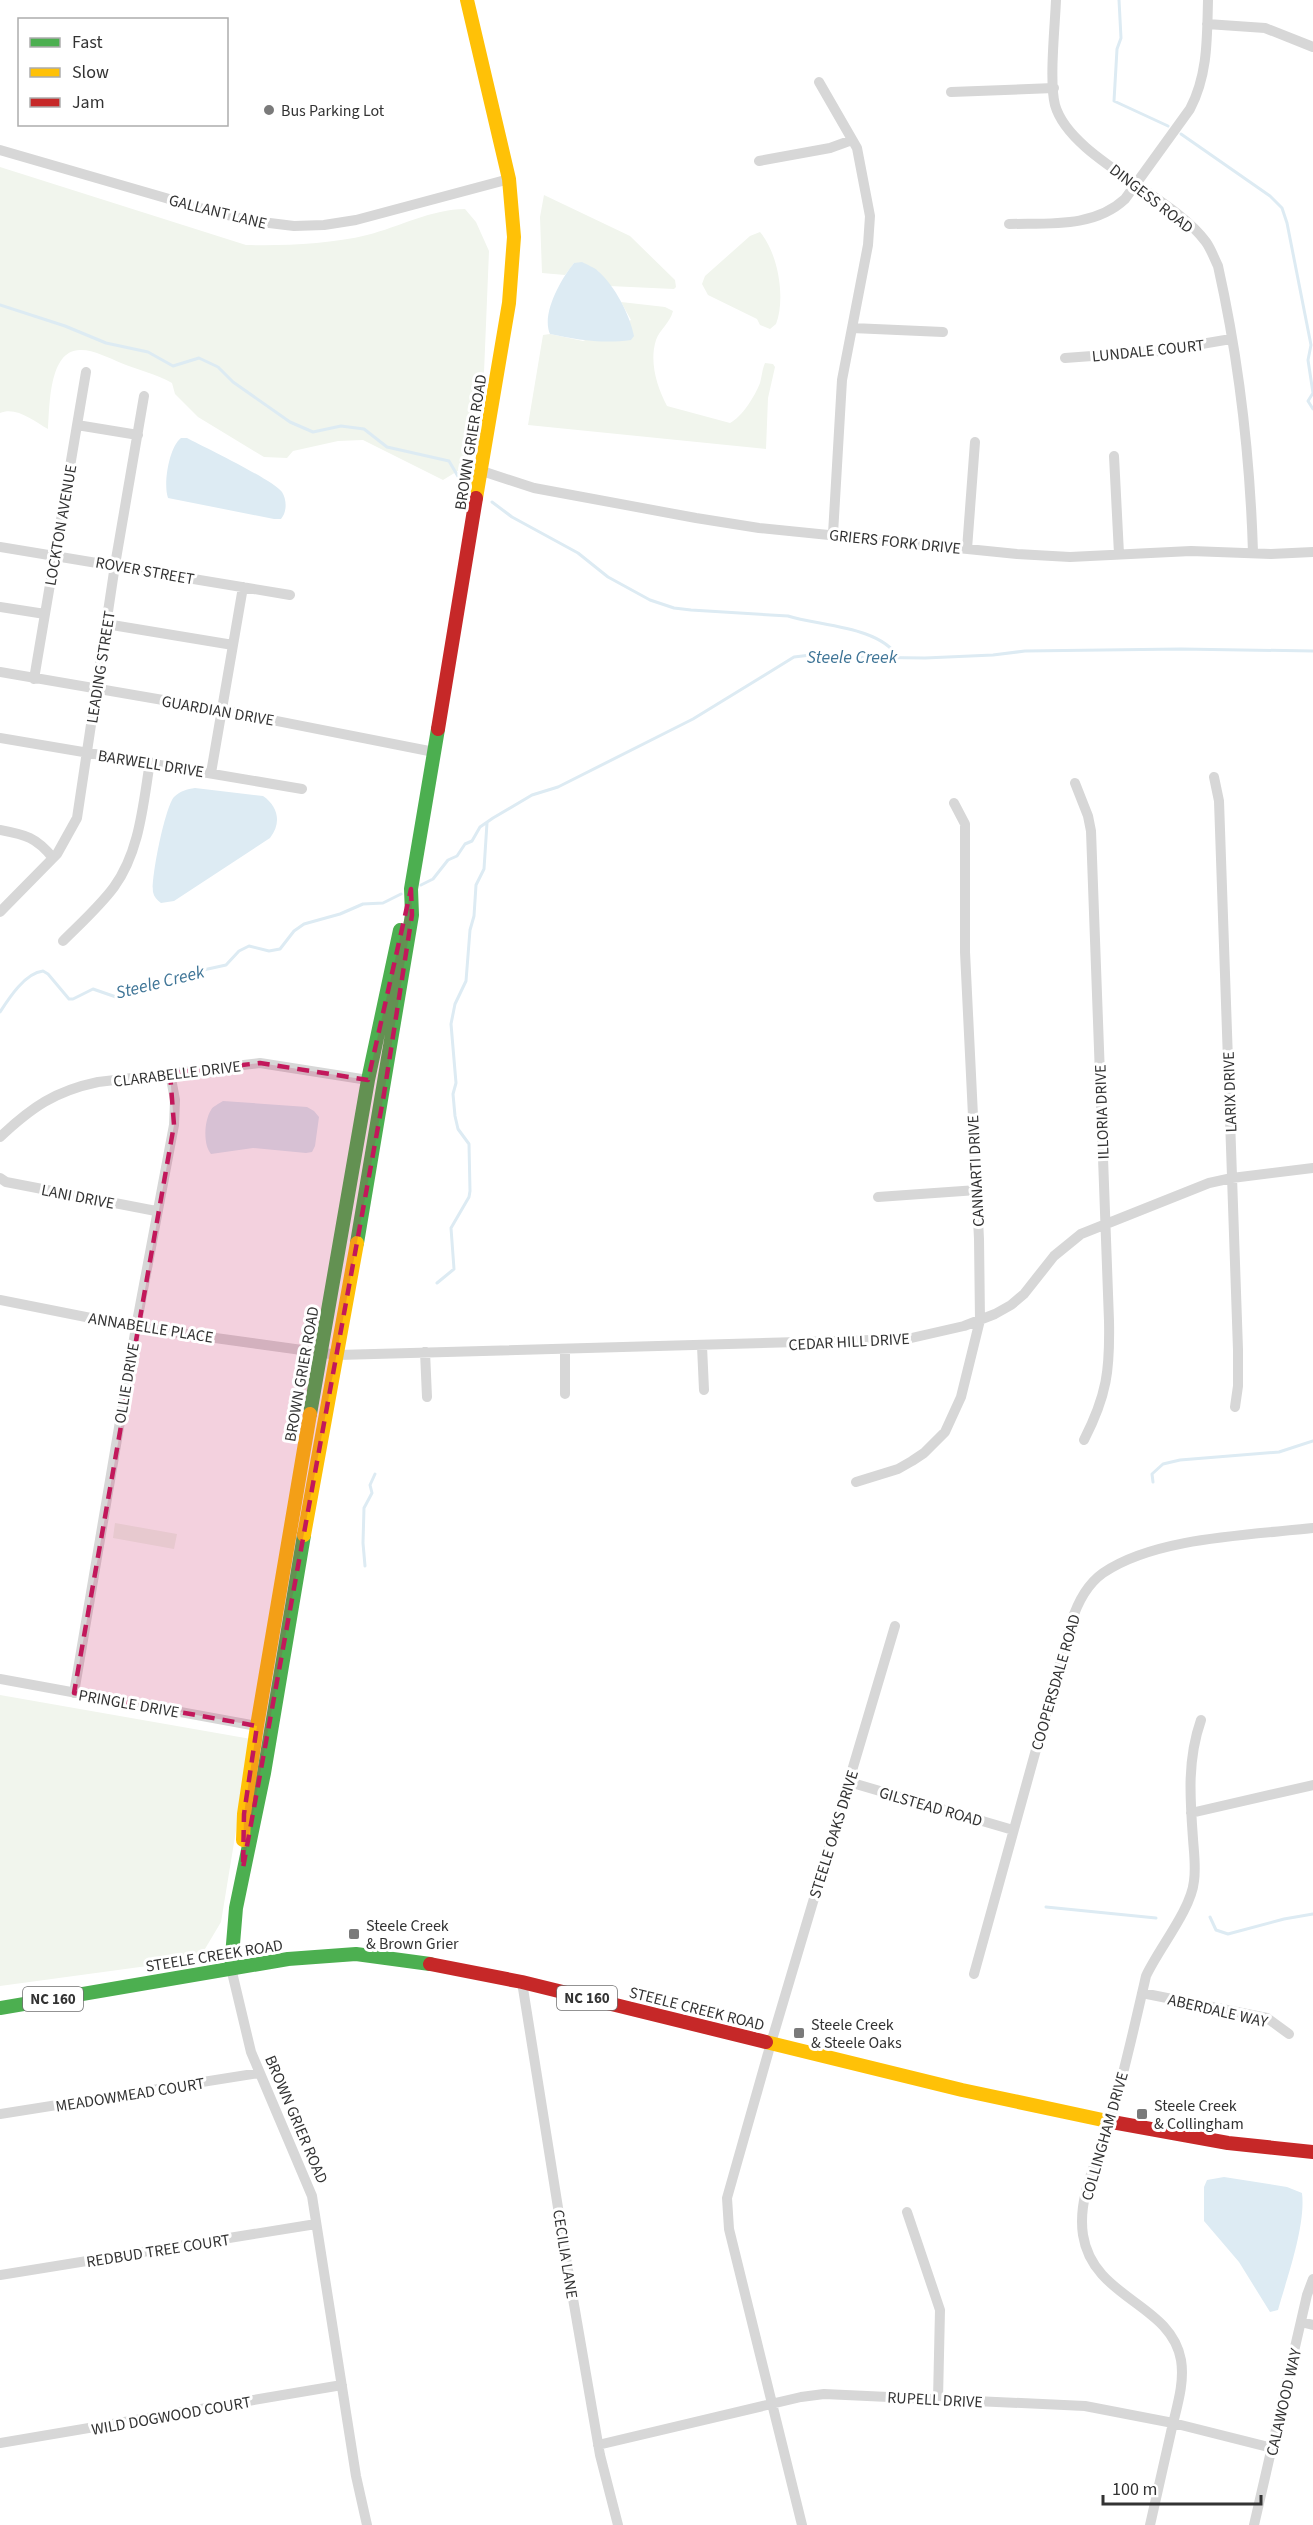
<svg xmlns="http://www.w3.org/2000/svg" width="1313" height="2525" font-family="'Source Sans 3',sans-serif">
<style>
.green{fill:#f1f5ed}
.water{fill:#ddebf3}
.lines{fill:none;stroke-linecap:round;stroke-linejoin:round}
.stream{stroke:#ddebf3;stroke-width:3}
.street{stroke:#d7d7d7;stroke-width:10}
.fast{stroke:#4caf50;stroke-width:14}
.slow{stroke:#ffc107;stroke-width:14}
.jam{stroke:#c62828;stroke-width:14}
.marked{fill:#c2185b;fill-opacity:0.2;stroke:#c2185b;stroke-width:4.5;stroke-dasharray:12 8;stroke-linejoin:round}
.poi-dot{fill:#7a7a7a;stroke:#fff;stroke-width:2}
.labels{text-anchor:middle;stroke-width:6;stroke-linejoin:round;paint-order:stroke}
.shield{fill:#fff;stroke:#707070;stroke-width:1.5}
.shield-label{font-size:15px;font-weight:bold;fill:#333}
.poi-label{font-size:16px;fill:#333;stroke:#fff;text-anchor:start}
.street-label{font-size:16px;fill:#333;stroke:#fff}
.water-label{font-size:18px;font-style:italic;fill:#3f7597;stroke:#fff}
</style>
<rect width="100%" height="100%" fill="#fff"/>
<path class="green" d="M0,167L246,245C283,246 331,244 367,235C399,227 432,209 465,209L476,222L489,251L483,397L469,461L461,469L443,480L363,440L338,441L293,451L287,458L264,457L198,417L175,394L172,383C156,374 138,370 121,363C109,358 94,350 81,350C48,349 50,408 48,429C34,421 16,406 0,413Z
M544,195L630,236L675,280L676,287L674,289L609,286L598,271L574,263L565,275L542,273L540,217Z
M760,232C778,253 786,298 776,324L770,329L760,325L757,319L708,295L702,284L705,276L750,236Z
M621,302L665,307L673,311C670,323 660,329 656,340C649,362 657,387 667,406L730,423C742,417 755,396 760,383C762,376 762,370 765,363L773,364L775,367L768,398L766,449L528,425L543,335L550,334L583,341L631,320Z
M115,1523L177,1534L174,1549L113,1538Z
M0,1695L251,1739L221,1922L199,1959L0,1986Z"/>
<path class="water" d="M582,262C587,265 594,267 598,271C615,286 630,315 634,336L631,340C603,344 578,340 550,334C541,314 561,279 574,263Z
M181,438H187C204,447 273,480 282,492C287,500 287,512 281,519H274L168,498C163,484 169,447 181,438Z
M195,788L263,796C278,806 282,823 270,838L174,901L161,903C157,900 154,897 153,892C151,878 165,807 174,797C180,791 187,789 195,788Z
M223,1101L307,1107L314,1111L319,1117L315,1146L312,1152L306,1153L253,1148L211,1154C203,1145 204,1121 211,1110C213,1106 219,1104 223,1101Z
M1224,2177L1287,2187L1302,2193C1306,2225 1287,2278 1278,2310L1270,2312L1239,2262L1204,2221V2187L1207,2180Z"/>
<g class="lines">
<path class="stream" d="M1119,0L1121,38L1117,49L1114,101L1168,126
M1181,134L1270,196L1282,208L1287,223L1311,345L1308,360L1313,393L1308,401L1313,409
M0,305L65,326L106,343L148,352L173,366L199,358L218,367L233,382L290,422L313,432L341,426L364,429L387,447L449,461L463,485
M492,502L512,517L578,553L608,577L650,600L674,608L691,610L788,616C819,626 879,626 898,657
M421,885L433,879L448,860L457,856L465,844L472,841L480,827L493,818L532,795L558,787L693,719L794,657L819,654L845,657L925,658L993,655L1025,651L1181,649L1313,651
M0,1012C9,998 25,973 43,971L48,974L69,999H73L93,989L116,997L127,986L154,987L167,978L226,965L239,951L249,946L269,951L280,949L294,931L304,924L340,914L363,904L383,903L401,894
M437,1283L454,1269L451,1228L469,1197L470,1191L469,1144L458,1129L455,1116L453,1094L456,1083L451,1024L455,1004L466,981L470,930L474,916L476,885L484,869L487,823
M1153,1482L1152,1474L1163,1464L1180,1460L1279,1452L1313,1441
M365,1566L363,1543L364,1508L372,1493L370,1485L375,1474
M1046,1907L1156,1918
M1210,1917L1216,1930L1228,1934L1284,1919L1313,1914"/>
<path class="street" d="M1056,0C1055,26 1049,82 1055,105C1070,158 1172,195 1206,242C1211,249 1214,258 1218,266C1239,360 1250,456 1253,552
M1207,24L1265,28L1313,47
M819,82L857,148L870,216L868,245L842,380L833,534
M951,92L1054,88
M0,150L214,212L253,221L294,226L324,225L356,220L509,179
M759,161L830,148L852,140
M1009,224C1049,223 1094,228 1125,199L1190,109C1208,75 1207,38 1208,0
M852,328L943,332
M1065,358L1160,351L1231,339
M77,425L138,435
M1114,456L1119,554
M482,471L534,488L696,518L759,528L1017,554L1070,557L1191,551L1271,554L1313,552
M0,547L290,595
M967,549L975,442
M0,607L45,614
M106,624L233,645
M0,672L221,710L434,752
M34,679L86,372
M0,738L302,789
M211,773L243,587
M1214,777L1219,801L1238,1350V1386L1235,1407
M1075,783L1088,816L1091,831L1109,1321C1110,1370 1107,1395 1084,1440
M0,830C26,835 36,837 53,858
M0,912L57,854L77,818L115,565L144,396
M63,941C80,924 100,906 114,887C140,851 143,804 150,762
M0,1137C32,1107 55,1091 98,1082L260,1063L368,1080
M0,1178L6,1182L156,1211
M878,1197L977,1190
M0,1300L136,1327L338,1355L907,1339L964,1326L995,1314L1011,1305L1024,1294L1054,1256L1081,1234L1209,1183L1232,1178L1313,1168
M702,1346L704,1390
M565,1350V1394
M425,1352L427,1397
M856,1482L898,1469L912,1461L924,1453L945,1432L961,1397L980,1320L979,1239L965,952V824L954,803
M0,1679L257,1726
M74,1693L136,1327L174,1125L175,1100L170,1073
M849,1782L1013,1830
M1191,1813L1313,1785
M231,1968L251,2052L312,2196L356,2476L367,2525
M974,1974L1071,1623C1077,1604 1086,1585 1103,1573C1155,1537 1251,1535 1313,1528
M522,1982L567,2264L600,2455L618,2525
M1142,1993L1267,2018L1289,2034
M0,2114L259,2073
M907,2212L940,2310L938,2399
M0,2275L316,2224
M1301,2322L1313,2325
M0,2443L342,2385
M598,2445L801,2397L824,2394L1085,2406L1173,2423L1272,2448
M802,2525L729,2229L727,2198L771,2043L895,1626
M1150,2525C1157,2494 1164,2463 1171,2432C1176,2409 1185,2384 1181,2360C1171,2303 1093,2299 1083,2235C1077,2195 1099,2159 1110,2121C1124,2074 1135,2024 1146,1976C1159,1948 1191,1910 1194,1881C1196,1867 1194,1853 1193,1839C1190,1798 1187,1760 1201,1720
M1254,2525L1307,2295L1313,2279"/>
<path class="fast" d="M357,1243L412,915L411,889L438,729
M310,1414L368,1080L400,930
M231,1968L236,1908L264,1773L304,1535
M0,2008L288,1959L356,1954L430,1964"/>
<path class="slow" d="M467,0L509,179L514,237L509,303L476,498
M304,1535L357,1243
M243,1840L244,1814L257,1726L310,1414
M766,2042L962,2090L1112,2122"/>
<path class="jam" d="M438,729L476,498
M430,1964L522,1982L766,2042
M1112,2122L1228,2143L1313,2152"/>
</g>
<path class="marked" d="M411,889L412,915L384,1094L243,1868L244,1814L257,1726L74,1693L174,1125L170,1073L260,1063L368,1080Z"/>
<g class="poi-dot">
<circle cx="269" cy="110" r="6"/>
<rect x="348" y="1928" width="12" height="12" rx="3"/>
<rect x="793" y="2027" width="12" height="12" rx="3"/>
<rect x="1136" y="2108" width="12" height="12" rx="3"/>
</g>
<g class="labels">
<g class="shield">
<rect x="557" y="1986" width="60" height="24" rx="4.5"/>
<rect x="23" y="1987" width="60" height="24" rx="4.5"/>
</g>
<g class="shield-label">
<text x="587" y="2003">NC 160</text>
<text x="53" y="2004">NC 160</text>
</g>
<g class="poi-label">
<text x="281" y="116">Bus Parking Lot</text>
<text x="366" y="1931">Steele Creek<tspan x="366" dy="18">&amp; Brown Grier</tspan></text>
<text x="811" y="2030">Steele Creek<tspan x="811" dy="18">&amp; Steele Oaks</tspan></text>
<text x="1154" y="2111">Steele Creek<tspan x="1154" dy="18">&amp; Collingham</tspan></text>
</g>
<g class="street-label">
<text transform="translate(1152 198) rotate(38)" y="6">DINGESS ROAD</text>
<text transform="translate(218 211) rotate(14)" y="6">GALLANT LANE</text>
<text transform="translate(1148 350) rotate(-6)" y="6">LUNDALE COURT</text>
<text transform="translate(470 442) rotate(-81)" y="6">BROWN GRIER ROAD</text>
<text transform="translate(60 525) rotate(-80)" y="6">LOCKTON AVENUE</text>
<text transform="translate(895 541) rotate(6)" y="6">GRIERS FORK DRIVE</text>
<text transform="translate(145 570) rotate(10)" y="6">ROVER STREET</text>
<text transform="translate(100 667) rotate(-81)" y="6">LEADING STREET</text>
<text transform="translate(218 710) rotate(10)" y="6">GUARDIAN DRIVE</text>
<text transform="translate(151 763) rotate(9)" y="6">BARWELL DRIVE</text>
<text transform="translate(177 1073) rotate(-7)" y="6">CLARABELLE DRIVE</text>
<text transform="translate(1229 1092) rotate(-92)" y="6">LARIX DRIVE</text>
<text transform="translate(1101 1112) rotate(-92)" y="6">ILLORIA DRIVE</text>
<text transform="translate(975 1171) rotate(-93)" y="6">CANNARTI DRIVE</text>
<text transform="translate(78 1196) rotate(11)" y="6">LANI DRIVE</text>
<text transform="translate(151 1327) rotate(9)" y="6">ANNABELLE PLACE</text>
<text transform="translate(849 1341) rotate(-3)" y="6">CEDAR HILL DRIVE</text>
<text transform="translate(301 1374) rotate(-80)" y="6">BROWN GRIER ROAD</text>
<text transform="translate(126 1383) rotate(-80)" y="6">OLLIE DRIVE</text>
<text transform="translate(1055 1682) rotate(-74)" y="6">COOPERSDALE ROAD</text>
<text transform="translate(129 1703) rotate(10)" y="6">PRINGLE DRIVE</text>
<text transform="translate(931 1806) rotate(16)" y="6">GILSTEAD ROAD</text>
<text transform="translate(833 1834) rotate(-73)" y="6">STEELE OAKS DRIVE</text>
<text transform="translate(214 1955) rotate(-9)" y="6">STEELE CREEK ROAD</text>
<text transform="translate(697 2008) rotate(14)" y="6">STEELE CREEK ROAD</text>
<text transform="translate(1218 2010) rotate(13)" y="6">ABERDALE WAY</text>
<text transform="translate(130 2094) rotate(-9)" y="6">MEADOWMEAD COURT</text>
<text transform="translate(297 2119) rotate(67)" y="6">BROWN GRIER ROAD</text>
<text transform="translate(1104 2136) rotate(-74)" y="6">COLLINGHAM DRIVE</text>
<text transform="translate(158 2250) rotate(-9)" y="6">REDBUD TREE COURT</text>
<text transform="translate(566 2254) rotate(81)" y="6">CECILIA LANE</text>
<text transform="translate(935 2399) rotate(3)" y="6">RUPELL DRIVE</text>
<text transform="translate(1283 2402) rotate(-77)" y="6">CALAWOOD WAY</text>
<text transform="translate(171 2415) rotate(-10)" y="6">WILD DOGWOOD COURT</text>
</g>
<g class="water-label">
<text x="852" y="663">Steele Creek</text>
<text transform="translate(160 982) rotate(-14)" y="6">Steele Creek</text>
</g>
</g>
<rect x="18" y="18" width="210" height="108" fill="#ffffff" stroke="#adadad" stroke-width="1.5"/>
<rect x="30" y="38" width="30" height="9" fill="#4caf50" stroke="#adadad" stroke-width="1.5"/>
<text x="72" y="48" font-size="18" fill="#333333">Fast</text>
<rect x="30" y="68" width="30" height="9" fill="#ffc107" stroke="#adadad" stroke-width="1.5"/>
<text x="72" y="78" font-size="18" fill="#333333">Slow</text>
<rect x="30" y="98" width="30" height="9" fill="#c62828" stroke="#adadad" stroke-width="1.5"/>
<text x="72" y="108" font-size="18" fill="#333333">Jam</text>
<path d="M1103 2495v9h158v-9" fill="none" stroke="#333333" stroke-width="3"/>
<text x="1112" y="2495" font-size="18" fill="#333333" stroke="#ffffff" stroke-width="4.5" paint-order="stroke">100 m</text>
</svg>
